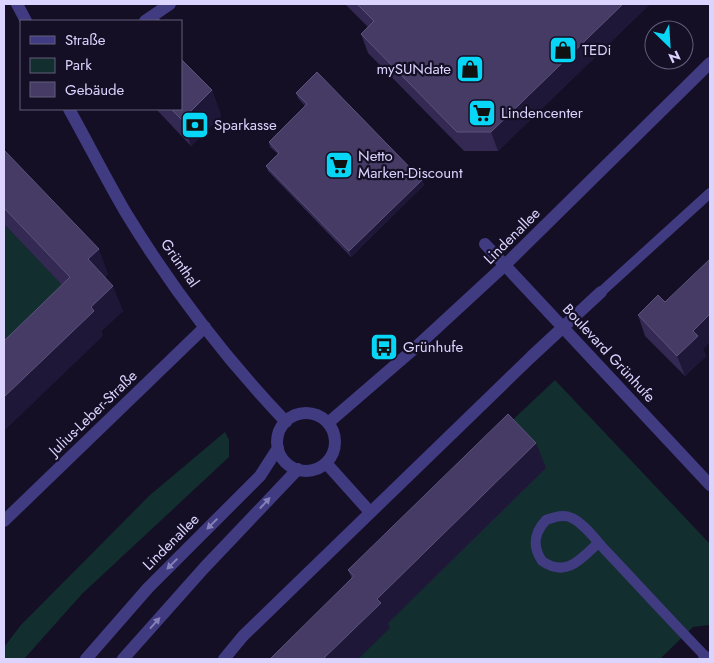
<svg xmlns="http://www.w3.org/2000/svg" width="714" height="663" font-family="Jost,sans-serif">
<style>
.green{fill:#122e2e}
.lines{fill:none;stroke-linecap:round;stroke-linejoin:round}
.service{stroke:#413c82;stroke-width:10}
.pedestrian{stroke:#413c82;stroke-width:12}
.minor{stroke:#413c82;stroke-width:12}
.wall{fill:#332952}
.shaded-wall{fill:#1f1738}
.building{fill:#453b64;stroke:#5c537c}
.oneway{fill:#8680ba}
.labels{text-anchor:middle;stroke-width:4.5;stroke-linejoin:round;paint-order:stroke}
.poi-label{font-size:15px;fill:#dad4fe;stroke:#140f25;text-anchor:start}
.street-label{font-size:15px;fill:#dad4fe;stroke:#140f25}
</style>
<rect width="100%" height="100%" fill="#140f25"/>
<path class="green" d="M4,224L85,308L4,375Z
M555,380L710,544V625L693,627L660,659H358L386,625L545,468L505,427Z
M225,432L229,440V457L82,594L24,659H4V647L21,625L150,495Z"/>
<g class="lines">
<path class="service" d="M601,292L710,193
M598,543C581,559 566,578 542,561C532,546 534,533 546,520C555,517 563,514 572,518C586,525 598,543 608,553C641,588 673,623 706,657"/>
<path class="pedestrian" d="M485,244L710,485
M532,356L601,292"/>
<path class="minor" d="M17,4L26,21
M145,21L170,4
M69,109C88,143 106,179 126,213C171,287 226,359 286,422
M277 442a29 29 0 1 1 58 0a29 29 0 1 1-58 0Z
M328,423L415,348L505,265L710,63
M326,463L370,512
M4,521L205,327
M86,659L148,588L260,476L278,448
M123,659L204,568L298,469
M224,659L243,636L532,356
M704,659L706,657L708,659"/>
</g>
<path class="wall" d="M345,4H650L498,151H464L368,53L361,34L368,27Z
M212,90L221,116L191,146L156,109H181Z
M296,93L422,180L424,185L351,257L268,171L266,166L278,154L270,147L269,142L305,106L298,98Z
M4,150L108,274L105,277L123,311L101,331L103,336L62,285L4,224Z
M638,315L703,349L706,356L685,376L645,336Z
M546,468L388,623L390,628L352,579L348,570Z"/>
<path class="shaded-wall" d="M623,4H650L498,151L491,132Z
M212,90L221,116L191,146L182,120Z
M422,180L424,185L351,257L349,251Z
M99,249L108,274L98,285L88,259Z
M113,286L123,311L101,331L103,336L4,431V397L91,307Z
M710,314V342L703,349L706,356L685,376L677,356L693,331Z
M536,443L546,468L388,623L390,628L358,659H323L377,599Z"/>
<path class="building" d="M357,4H623L491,132H457L361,34L374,21Z
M159,19L160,21H154Z
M181,59L212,90L182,120L171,109H181Z
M317,72L422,180L349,251L266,166L279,153L269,142L307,104L296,93Z
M4,150L99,249L88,259L113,286L91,307L94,311L4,397V341L70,277L4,208Z
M710,259V314L693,331L698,336L677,356L638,315L658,295L665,302Z
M508,414L536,443L377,599L381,603L323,659H270L354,576L348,570Z"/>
<defs><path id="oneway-solid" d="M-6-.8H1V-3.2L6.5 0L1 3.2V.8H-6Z" transform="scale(1.25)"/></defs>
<g class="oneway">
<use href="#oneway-solid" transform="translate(265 503) rotate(-47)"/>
<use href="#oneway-solid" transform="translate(212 524) rotate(135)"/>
<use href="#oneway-solid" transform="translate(172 564) rotate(135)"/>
<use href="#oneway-solid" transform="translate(155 623) rotate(-48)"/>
</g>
<defs>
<g id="shop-square" transform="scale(1.4375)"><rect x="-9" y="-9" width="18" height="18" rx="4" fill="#07d6f7" stroke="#140f25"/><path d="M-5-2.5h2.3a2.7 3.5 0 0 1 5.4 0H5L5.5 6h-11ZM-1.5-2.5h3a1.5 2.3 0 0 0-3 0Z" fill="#111"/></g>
<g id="supermarket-square" transform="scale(1.4375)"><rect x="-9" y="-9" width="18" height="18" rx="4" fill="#07d6f7" stroke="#140f25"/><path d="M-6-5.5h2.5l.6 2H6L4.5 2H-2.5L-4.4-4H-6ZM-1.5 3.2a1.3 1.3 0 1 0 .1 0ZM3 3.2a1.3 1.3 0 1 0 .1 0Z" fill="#111"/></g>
<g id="bank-square" transform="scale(1.4375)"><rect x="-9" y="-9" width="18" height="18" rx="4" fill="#07d6f7" stroke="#140f25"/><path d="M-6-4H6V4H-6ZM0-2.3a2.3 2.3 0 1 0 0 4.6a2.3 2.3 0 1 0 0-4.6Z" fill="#111"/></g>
<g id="bus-square" transform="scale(1.4375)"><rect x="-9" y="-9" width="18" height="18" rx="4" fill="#07d6f7" stroke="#140f25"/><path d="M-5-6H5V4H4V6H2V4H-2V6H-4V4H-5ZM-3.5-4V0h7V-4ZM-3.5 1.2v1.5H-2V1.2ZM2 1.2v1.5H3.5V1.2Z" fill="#111"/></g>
</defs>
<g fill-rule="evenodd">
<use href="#shop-square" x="563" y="50"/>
<use href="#shop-square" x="470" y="69"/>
<use href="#supermarket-square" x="482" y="113"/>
<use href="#bank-square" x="195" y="125"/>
<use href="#supermarket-square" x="339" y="165"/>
<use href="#bus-square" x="384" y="347"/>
</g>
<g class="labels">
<g class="poi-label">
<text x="582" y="55">TEDi</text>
<text x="451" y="74" text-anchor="end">mySUNdate</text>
<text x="501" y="118">Lindencenter</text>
<text x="214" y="130">Sparkasse</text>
<text x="358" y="161">Netto<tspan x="358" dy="17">Marken-Discount</tspan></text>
<text x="403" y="352">Grünhufe</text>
</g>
<g class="street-label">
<text transform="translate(512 236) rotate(-45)" y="5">Lindenallee</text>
<text transform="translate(180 263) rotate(55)" y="5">Grünthal</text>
<text transform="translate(609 353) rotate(47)" y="5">Boulevard Grünhufe</text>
<text transform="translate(93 413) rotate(-44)" y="5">Julius-Leber-Straße</text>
<text transform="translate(171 542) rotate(-45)" y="5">Lindenallee</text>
</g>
</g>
<rect width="714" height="663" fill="none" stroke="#dad4fe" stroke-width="10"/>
<rect x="20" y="20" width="162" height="90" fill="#140f25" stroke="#635e7c"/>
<rect x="30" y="36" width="25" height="8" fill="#413c82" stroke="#635e7c"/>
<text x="65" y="45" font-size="15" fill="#dad4fe">Straße</text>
<rect x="30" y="58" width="25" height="15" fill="#122e2e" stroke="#635e7c"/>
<text x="65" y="70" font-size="15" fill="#dad4fe">Park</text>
<rect x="30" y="82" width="25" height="15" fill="#453b64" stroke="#635e7c"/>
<text x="65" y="95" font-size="15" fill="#dad4fe">Gebäude</text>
<g transform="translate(669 45) rotate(155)"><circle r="24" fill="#140f25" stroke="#635e7c"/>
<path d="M0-4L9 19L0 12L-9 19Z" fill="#07d6f7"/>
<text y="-8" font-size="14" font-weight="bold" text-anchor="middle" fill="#dad4fe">N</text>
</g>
</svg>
